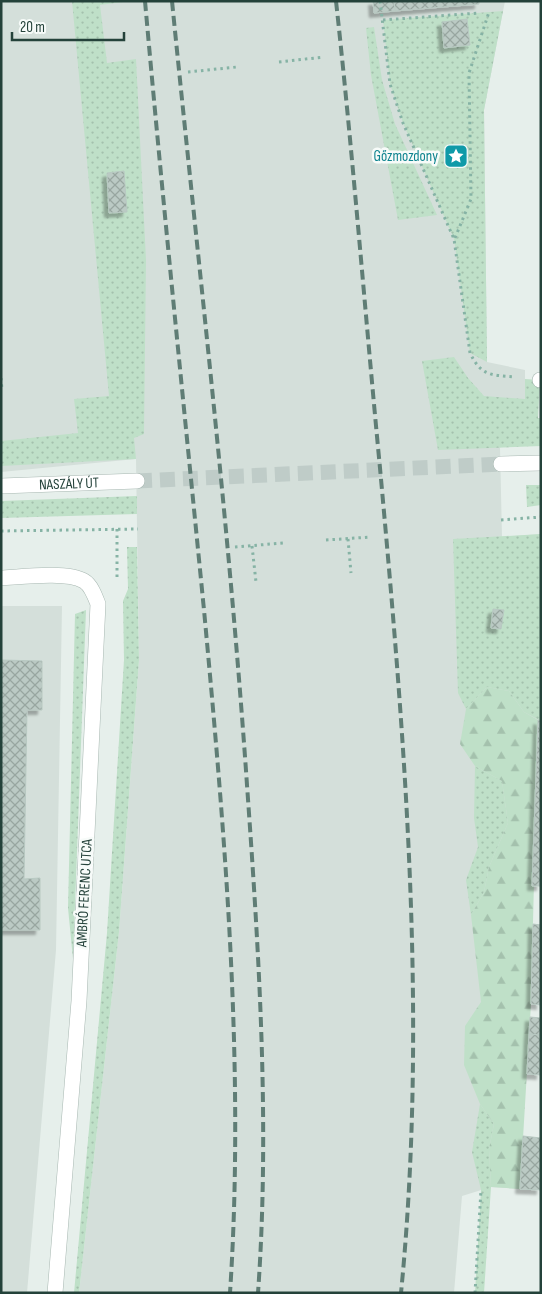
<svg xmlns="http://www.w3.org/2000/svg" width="542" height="1294" font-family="'Sofia Sans Condensed',sans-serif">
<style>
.built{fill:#d4dfda}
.grass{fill:url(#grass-dots)}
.forest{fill:url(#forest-firs)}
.building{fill:url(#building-cross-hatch);stroke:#b8c9c2;filter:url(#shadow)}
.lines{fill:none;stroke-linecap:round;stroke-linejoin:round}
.minor-tunnel{stroke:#bfccc8;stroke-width:15;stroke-dasharray:15 8;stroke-linecap:butt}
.service-casing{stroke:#a8b8b2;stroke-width:16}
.minor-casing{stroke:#a8b8b2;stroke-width:16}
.path{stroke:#86b3a5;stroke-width:3;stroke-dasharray:2.5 4;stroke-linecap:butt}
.service{stroke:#fff;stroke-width:15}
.minor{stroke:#fff;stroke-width:15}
.rail{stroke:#5f7d75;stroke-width:4;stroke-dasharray:10 5;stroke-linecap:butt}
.labels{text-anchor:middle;stroke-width:5;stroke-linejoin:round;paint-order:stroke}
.culture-label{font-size:15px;fill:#0d838f;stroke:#f7fbf9;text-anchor:end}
.street-label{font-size:15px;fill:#24423a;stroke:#f7fbf9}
</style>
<defs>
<pattern id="grass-dots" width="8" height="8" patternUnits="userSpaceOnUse" patternTransform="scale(1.25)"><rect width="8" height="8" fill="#bfe0c8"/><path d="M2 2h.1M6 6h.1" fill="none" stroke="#a4c1ad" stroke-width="1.8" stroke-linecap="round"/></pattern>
<pattern id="forest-firs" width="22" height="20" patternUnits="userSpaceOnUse" patternTransform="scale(1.25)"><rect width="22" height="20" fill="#bfe0c8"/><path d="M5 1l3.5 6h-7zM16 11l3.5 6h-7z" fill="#a4c1ad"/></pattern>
<pattern id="building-cross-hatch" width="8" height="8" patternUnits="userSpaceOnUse" patternTransform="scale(1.25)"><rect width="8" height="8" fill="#bbcac4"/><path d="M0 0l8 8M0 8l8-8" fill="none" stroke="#98a6a0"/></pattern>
<filter id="shadow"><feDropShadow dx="-4.5" dy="4.5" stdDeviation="1" flood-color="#0004"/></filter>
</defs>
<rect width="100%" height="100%" fill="#e6efeb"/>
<path class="built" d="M1,1H505L484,110L487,362L525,370V399L500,448L502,537L541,534V721H538L520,1189L491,1187L462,1196L454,1293H79L119,932L139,660L136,459L1,472Z
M1,606H62L56,950L27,1293H1Z"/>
<path class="grass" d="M72,1H130L100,5L107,63L136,59L146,260L144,434L134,438L136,459L1,466V441L78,433L74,399L109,396Z
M503,11L484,110L487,362L470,353L454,239L403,123L390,84L383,20Z
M374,27L382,80L395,124L437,215L398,220L371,75L366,28Z
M454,357L468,378L484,396L525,399V379L540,380L538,418H541V446L438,450L422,361Z
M526,485H541V505L527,507Z
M137,496V514L1,518V501Z
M541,534V721L524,712L509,691L487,687L466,709L458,693L453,539Z
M127,547H137L139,660L119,932L79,1293H74L107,933L124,660L123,601L128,589Z
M86,610L73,959L68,908L75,614Z
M475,766L502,781L508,823L489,867L484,892L471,915L466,880L478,847L474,818Z
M480,1104L494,1124L489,1149L491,1187L484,1293H475L481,1190L472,1152Z"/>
<path class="forest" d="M487,687L509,691L524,712L538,720L531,1004L520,1189L491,1187L489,1149L494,1124L480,1104L464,1065L465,1026L481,1002L471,915L484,892L489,867L508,823L502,781L475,766L460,744L466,709Z"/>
<path class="building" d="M373,1H394L395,11L374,13Z
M394,1H479V4L395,11Z
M467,19L470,45L444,48L442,22Z
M124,171L127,212L109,213L107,173Z
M493,609L504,610L501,629L491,628Z
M1,660L42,661V710H27L24,879L40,878V930H1Z
M538,720L541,721V886H532Z
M533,924L541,925V1005L531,1004Z
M530,1017L541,1018V1035L529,1034Z
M529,1034L541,1035V1075L527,1074Z
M523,1136L541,1138V1190L520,1189Z"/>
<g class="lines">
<path class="minor-tunnel" d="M137,481L501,464"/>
<g class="service-casing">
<path id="service" d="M540,380H541"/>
</g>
<g class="minor-casing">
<g id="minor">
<path d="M501,464L541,463"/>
<path id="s1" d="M1,486L137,481"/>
<path d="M1,578C21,577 67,571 84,581C91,585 95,596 98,604L79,1001L55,1293"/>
</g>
</g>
<path class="path" d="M380,1L390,84L403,123L454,239L470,353C481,376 491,375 515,377
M383,20L479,13
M279,62L324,57
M188,72L237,67
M455,238L471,199L469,73L489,12
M1,378L2,390
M501,520L541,517
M117,529V579
M1,531L138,529
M348,539L351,573
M326,540L371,537
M252,546L256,582
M235,547L283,543
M475,1293L481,1190"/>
<use href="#service" class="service"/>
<use href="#minor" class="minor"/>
<path class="rail" d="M145,1C163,204 184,407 204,610C225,836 245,1066 230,1293
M172,1C198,262 229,524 247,785C259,954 270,1124 258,1293
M336,1C353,156 365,312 380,468C405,742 428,1018 401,1293"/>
</g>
<defs>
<g id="sight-square" transform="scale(1.25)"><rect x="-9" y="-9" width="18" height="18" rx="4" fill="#0f9aa8" stroke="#f7fbf9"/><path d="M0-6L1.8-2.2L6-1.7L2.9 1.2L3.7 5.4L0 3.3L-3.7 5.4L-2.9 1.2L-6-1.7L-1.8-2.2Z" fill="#fff"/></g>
</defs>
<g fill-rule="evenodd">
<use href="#sight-square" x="456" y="156"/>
</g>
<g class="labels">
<g class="culture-label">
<text x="438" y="161">Gőzmozdony</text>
</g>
<g class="street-label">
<text dy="5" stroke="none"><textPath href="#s1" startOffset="68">NASZÁLY ÚT</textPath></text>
<text transform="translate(84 893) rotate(-87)" y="5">AMBRÓ FERENC UTCA</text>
</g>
</g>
<rect width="542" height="1294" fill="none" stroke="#24423a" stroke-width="5"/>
<path d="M12 32v8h112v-8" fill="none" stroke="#24423a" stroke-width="2.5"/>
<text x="20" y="32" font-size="15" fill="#24423a" stroke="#f7fbf9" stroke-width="4" paint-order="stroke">20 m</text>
</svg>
